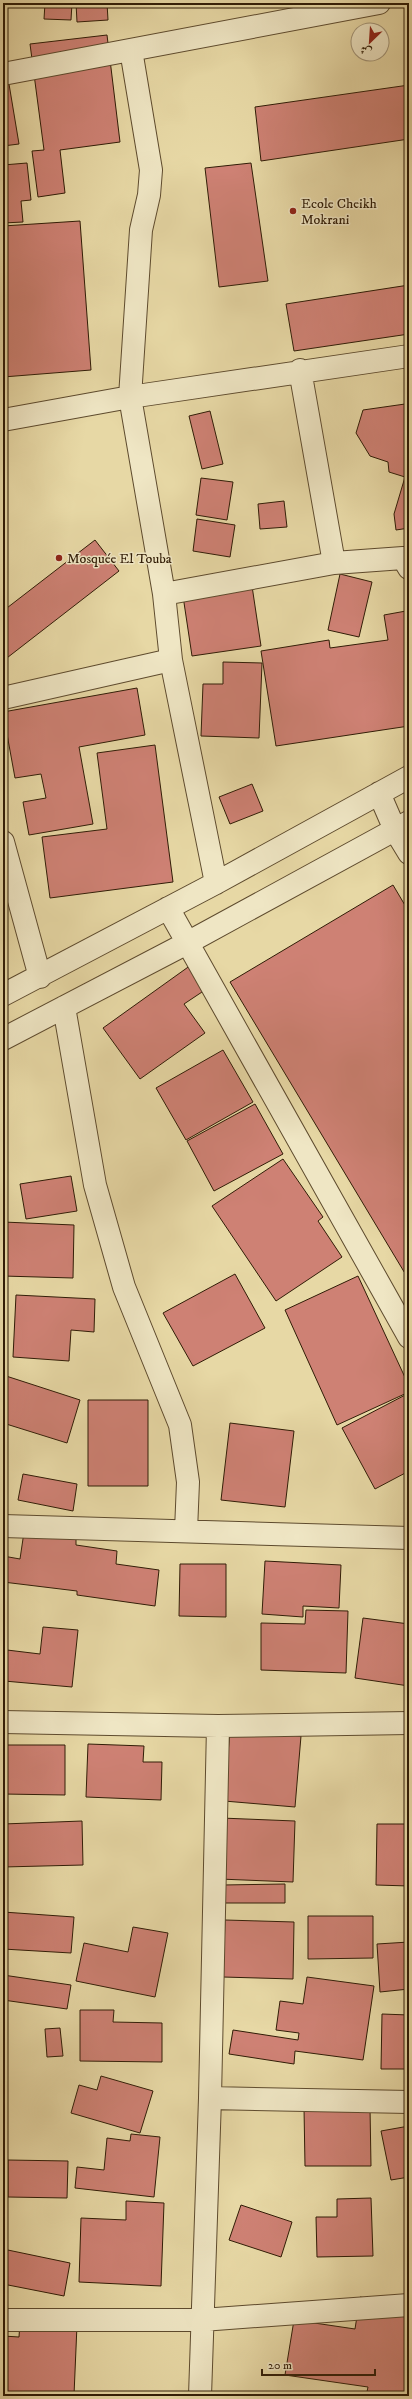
<svg xmlns="http://www.w3.org/2000/svg" width="412" height="2399" font-family="'IM FELL DW Pica',Amiri,serif">
<style>
.building{fill:#ce8174;stroke:#301c06}
.lines{fill:none;stroke-linecap:round;stroke-linejoin:round}
.minor-casing{stroke:#5e4b2e;stroke-width:24}
.minor{stroke:#efe6c4;stroke-width:22}
.poi-dot{fill:#8f2418;stroke:#efe6c4;stroke-width:1.5}
.labels{text-anchor:middle;stroke-width:3;stroke-linejoin:round;paint-order:stroke}
.poi-label{font-size:14px;fill:#301c06;stroke:#efe6c4;text-anchor:start}
</style>
<rect width="100%" height="100%" fill="#e7d8a5"/>
<filter id="stains"><feTurbulence type="fractalNoise" baseFrequency=".005" numOctaves="4"/><feColorMatrix values="0 0 0 0 .2 0 0 0 0 .09 0 0 0 0 .02 0 0 0 .5 -.17"/></filter>
<radialGradient id="worn" r=".72"><stop offset=".6" stop-color="#630" stop-opacity="0"/><stop offset="1" stop-color="#630" stop-opacity=".3"/></radialGradient>
<path class="building" d="M45,3H72L71,20L44,19Z
M76,3H107L108,20L77,22Z
M107,35L120,142L60,150L65,193L38,197L32,151L44,150L30,44Z
M3,66H6L19,144L3,146Z
M409,85V139L261,161L255,107Z
M27,163L31,200L21,201L23,222L3,223V165Z
M251,163L268,281L219,287L205,168Z
M80,221L91,370L3,377V305H5L3,226Z
M409,285V334L294,351L286,304Z
M405,404L409,405V528L396,530L394,514L405,477L389,472L388,462L370,456L356,433L363,410Z
M210,411L223,464L202,469L189,416Z
M201,478L233,482L227,520L196,515Z
M284,501L287,527L260,529L258,504Z
M197,519L235,525L230,557L193,551Z
M95,540L119,571L3,661V611Z
M340,574L372,582L359,637L328,630Z
M252,586L261,646L192,656L183,596Z
M406,611L409,630V726L276,746L261,651L329,640L330,648L388,640L384,615Z
M223,662L262,663L259,738L201,736L203,684H223Z
M137,688L145,735L79,747L93,824L29,835L23,802L46,798L41,774L15,778L3,712Z
M155,745L173,882L50,898L42,837L107,829L97,753Z
M252,784L263,811L230,824L219,797Z
M393,885L409,912V1280L230,982Z
M191,965L208,988L184,1004L205,1033L140,1079L103,1028Z
M223,1050L253,1102L186,1140L156,1088Z
M255,1104L283,1154L214,1191L187,1141Z
M283,1159L323,1217L318,1221L342,1257L276,1301L212,1206Z
M71,1176L77,1211L26,1219L20,1184Z
M3,1222L74,1225L73,1278L3,1276Z
M235,1274L265,1328L193,1366L163,1313Z
M358,1276L409,1386V1392L337,1425L285,1310Z
M16,1295L95,1299L94,1332L71,1330L69,1361L13,1357Z
M3,1375L80,1400L67,1443L3,1423Z
M409,1393V1471L375,1489L342,1428Z
M88,1400H148V1486H88Z
M230,1423L294,1431L285,1507L221,1500Z
M23,1474L77,1484L73,1511L18,1500Z
M24,1532L76,1539V1545L117,1551L116,1564L159,1570L155,1606L77,1595V1591L3,1582V1556L20,1559Z
M265,1561L341,1565L339,1608L303,1606V1617L262,1614Z
M180,1564H226V1617L179,1616Z
M306,1610L348,1611L346,1673L261,1670V1623L305,1624Z
M363,1618L409,1624V1686L355,1678Z
M43,1627L78,1630L72,1687L4,1681L7,1650L40,1654Z
M230,1730L301,1736L295,1807L224,1801Z
M88,1744L144,1746L143,1762H162L161,1800L86,1797Z
M3,1745H65V1795L3,1794Z
M221,1818L295,1821L293,1882L219,1879Z
M82,1821L83,1865L3,1867V1824Z
M377,1824H409V1886L376,1885Z
M285,1884V1903H223V1885Z
M3,1912L74,1917L71,1953L3,1949Z
M308,1916H373V1958L308,1959Z
M225,1920L294,1922L293,1979L223,1977Z
M133,1927L168,1933L155,1997L76,1981L84,1943L128,1952Z
M409,1942V1989L380,1992L377,1944Z
M3,1975L71,1985L67,2009L3,2000Z
M307,1977L374,1986L363,2060L295,2051L294,2064L229,2054L233,2030L298,2040L299,2033L276,2030L280,2001L303,2004Z
M80,2010H114L113,2022L162,2023V2062L80,2061Z
M382,2014L409,2015V2069H381Z
M60,2028L63,2056L47,2057L45,2029Z
M101,2076L153,2091L140,2133L71,2113L79,2085L97,2090Z
M304,2108H370L371,2166H305Z
M409,2126V2177L391,2180L381,2131Z
M131,2134L160,2137L154,2197L75,2188L77,2167L104,2170L107,2138L130,2141Z
M8,2160L68,2161L67,2198L8,2197Z
M371,2198L373,2256L317,2257L316,2217H337V2199Z
M126,2201L164,2203L161,2286L79,2282L81,2218L126,2220Z
M241,2205L292,2222L281,2257L229,2240Z
M3,2249L70,2263L64,2296L3,2284Z
M360,2297L409,2305V2396H366L368,2387L285,2375L294,2320L355,2329Z
M20,2322L77,2325L74,2395L3,2392V2336L19,2337Z"/>
<g class="lines">
<g class="minor-casing">
<path id="minor" d="M131,50L151,170L149,195L141,230L130,397L164,594L171,660L216,883
M3,74L379,3
M300,370L334,563
M3,420L130,397L409,356
M164,594L334,563L403,558L409,568
M3,698L171,660
M379,793L395,830L409,853
M3,842L40,977
M168,908L409,1337
M3,995L216,883L409,777
M64,1007L95,1185L124,1287L180,1425L188,1482L186,1531
M3,1039L189,942L409,822
M3,1526L409,1538
M3,1722L218,1726L409,1723
M210,2098L409,2102
M3,2320H202L409,2305
M200,2396L210,2098L218,1726"/>
</g>
<use href="#minor" class="minor"/>
</g>
<g class="poi-dot">
<circle cx="293" cy="211" r="4"/>
<circle cx="59" cy="558" r="4"/>
</g>
<g class="labels">
<g class="poi-label">
<text x="301" y="208">Ecole Cheikh<tspan x="301" dy="16">Mokrani</tspan></text>
<text x="67" y="563">Mosquée El Touba</text>
</g>
</g>
<rect width="412" height="2399" fill="none" stroke="#e7d8a5" stroke-width="16"/>
<rect x="4" y="4" width="404" height="2391" fill="none" stroke="#301c06" stroke-width="2"/>
<rect x="8" y="8" width="396" height="2383" fill="none" stroke="#301c06"/>
<g transform="translate(370 42) rotate(205)"><circle r="19" fill="#efe6c4" stroke="#a39578"/>
<path d="M0-3L7 15L0 10L-7 15Z" fill="#8f2418"/>
<text y="-6" font-size="11" font-weight="bold" text-anchor="middle" fill="#301c06">ش</text>
</g>
<path d="M262 2369v6h113v-6" fill="none" stroke="#301c06" stroke-width="2"/>
<text x="268" y="2369" font-size="12" fill="#301c06" stroke="#efe6c4" stroke-width="3" paint-order="stroke">20 m</text>
<rect width="100%" height="100%" filter="url(#stains)"/>
<rect width="100%" height="100%" fill="url(#worn)"/>
</svg>
